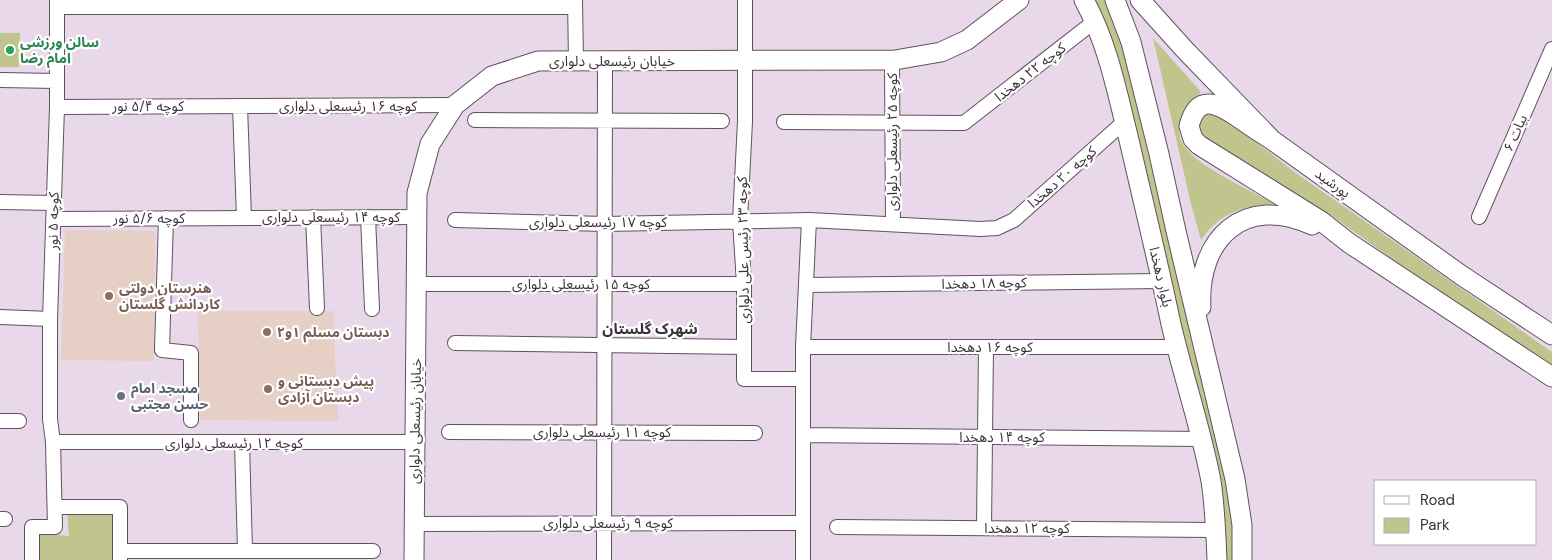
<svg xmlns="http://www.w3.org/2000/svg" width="1552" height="560" font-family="'DM Sans','Noto Sans Arabic',sans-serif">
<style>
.education{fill:#e6cfc5}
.green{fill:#c0c58d}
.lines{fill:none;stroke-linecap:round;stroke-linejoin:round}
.street-casing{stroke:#605160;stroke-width:16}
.secondary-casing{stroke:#605160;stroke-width:21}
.street{stroke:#fff;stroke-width:14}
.secondary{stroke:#fff;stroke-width:19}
.leisure-dot{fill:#2e9e5b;stroke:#fff;stroke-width:2}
.education-dot{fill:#8d6e63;stroke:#fff;stroke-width:2}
.worship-dot{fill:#6b7280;stroke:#fff;stroke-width:2}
.labels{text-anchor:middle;stroke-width:4.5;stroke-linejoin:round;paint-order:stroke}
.leisure-label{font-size:14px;font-weight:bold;fill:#27864d;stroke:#fff;text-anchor:start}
.street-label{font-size:14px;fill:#393239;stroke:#fff}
.education-label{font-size:14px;font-weight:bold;fill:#785e54;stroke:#fff;text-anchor:start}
.worship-label{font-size:14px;font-weight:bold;fill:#5b616d;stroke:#fff;text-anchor:start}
.neighbourhood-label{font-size:15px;font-weight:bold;fill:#393239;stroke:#fff}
</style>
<rect width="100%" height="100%" fill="#e9d8e9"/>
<path class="education" d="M65,230L155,231L154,361L61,360Z
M198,311H333L338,421L200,420Z"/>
<path class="green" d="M1093,0H1106L1124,51L1232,507L1234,560H1225Z
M0,33H20L19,67H0Z
M1153,38L1201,92C1193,100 1183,109 1180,120C1178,128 1179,139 1184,146C1197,166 1254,193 1276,204C1244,206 1220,212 1201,240L1191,204Z
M1211,113L1229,121L1293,171L1552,352V370L1461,308L1332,216L1201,135C1198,125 1201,118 1211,113Z
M67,512H113V560H37V533L69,536Z"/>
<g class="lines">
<g class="street-casing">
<path id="street" d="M575,0L576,61
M745,0V121L740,221L744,284V379H803
M57,7H575
M892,60L893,224
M0,80L57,81
M240,106L244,218
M57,107L455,105
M475,120L722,121
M784,122L964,123L1095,21
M0,202L52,203
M313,217L317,308
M368,217L372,309
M1479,217L1552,49
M166,218L162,350L191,353V420
M54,219L417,217
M455,220L605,224L809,220L980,229L997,228L1014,220L1124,122
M417,284H744
M807,285L1162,281
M0,317L50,319
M455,343L744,347
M803,347H1177
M0,421H19
M449,432L755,433
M803,435L1201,439
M53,442H415
M242,443L245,551
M55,507H120V560
M0,519H5
M414,524L803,523
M837,527L1216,530
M984,528L986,347
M127,551H373
M32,560V527H55L53,442L50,419V319L57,107V0
M604,560L605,61
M803,560V347L809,220"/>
</g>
<g class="secondary-casing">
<path id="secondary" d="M1084,0C1108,44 1117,92 1129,140C1143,201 1158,262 1171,324C1183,376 1201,428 1211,481C1215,507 1216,534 1217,560
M1115,0L1131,42L1159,154L1176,231L1235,479L1242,525V560
M1140,0L1185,50L1272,140L1461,275L1552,335
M1272,140C1261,133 1250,126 1239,118C1218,104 1198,92 1189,126L1193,139L1199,145L1321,221L1349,243L1552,377
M1201,307C1197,238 1245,194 1312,225
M414,560L417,193L430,144L455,105L492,76L538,61L895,60L941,52L967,40L1019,0"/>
</g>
<use href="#street" class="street"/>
<use href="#secondary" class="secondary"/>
</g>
<circle class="leisure-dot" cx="10" cy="50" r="5"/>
<g class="education-dot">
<circle cx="109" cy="296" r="5"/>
<circle cx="267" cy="332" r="5"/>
<circle cx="268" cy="389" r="5"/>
</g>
<circle class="worship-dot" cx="121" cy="396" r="5"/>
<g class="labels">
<g class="leisure-label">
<text x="20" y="47">سالن ورزشی<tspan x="20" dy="16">امام رضا</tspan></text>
</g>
<g class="street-label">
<text x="612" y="66">خیابان رئیسعلی دلواری</text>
<text transform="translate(1030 72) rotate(-38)" y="5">کوچه ۲۲ دهخدا</text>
<text x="148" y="111">کوچه ۵/۴ نور</text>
<text x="348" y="111">کوچه ۱۶ رئیسعلی دلواری</text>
<text transform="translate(1515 133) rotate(-66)" y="5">بیات ۶</text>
<text transform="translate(892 142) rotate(-90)" y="5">کوچه ۲۵ رئیسعلی دلواری</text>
<text transform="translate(1062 177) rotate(-41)" y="5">کوچه ۲۰ دهخدا</text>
<text transform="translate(1333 183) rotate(35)" y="5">پورشید</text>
<text x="331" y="222">کوچه ۱۴ رئیسعلی دلواری</text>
<text x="149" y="223">کوچه ۵/۶ نور</text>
<text transform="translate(53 221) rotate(-89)" y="5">کوچه ۵ نور</text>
<text x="598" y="227">کوچه ۱۷ رئیسعلی دلواری</text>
<text transform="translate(743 250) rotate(-91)" y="5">کوچه ۲۳ رئیس علی دلواری</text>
<text transform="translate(1161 277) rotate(77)" y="5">بلوار دهخدا</text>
<text transform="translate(984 283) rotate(-1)" y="5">کوچه ۱۸ دهخدا</text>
<text x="581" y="289">کوچه ۱۵ رئیسعلی دلواری</text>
<text x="990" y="352">کوچه ۱۶ دهخدا</text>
<text transform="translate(415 421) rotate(-89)" y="5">خیابان رئیسعلی دلواری</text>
<text x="602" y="437">کوچه ۱۱ رئیسعلی دلواری</text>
<text x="1002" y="442">کوچه ۱۴ دهخدا</text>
<text x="234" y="448">کوچه ۱۲ رئیسعلی دلواری</text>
<text x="608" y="528">کوچه ۹ رئیسعلی دلواری</text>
<text x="1027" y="533">کوچه ۱۲ دهخدا</text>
</g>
<g class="education-label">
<text x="119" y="293">هنرستان دولتی<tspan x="119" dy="16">کاردانش گلستان</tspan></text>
<text x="277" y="337">دبستان مسلم ۱و۲</text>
<text x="278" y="386">پیش دبستانی و<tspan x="278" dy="16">دبستان آزادی</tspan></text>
</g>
<g class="worship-label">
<text x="131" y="393">مسجد امام<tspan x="131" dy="16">حسن مجتبی</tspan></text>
</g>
<g class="neighbourhood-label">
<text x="650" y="334">شهرک گلستان</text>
</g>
</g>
<rect x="1374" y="480" width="162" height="65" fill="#ffffff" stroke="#b0adb0"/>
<rect x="1384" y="496" width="25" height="8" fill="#ffffff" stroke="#b0adb0"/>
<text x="1420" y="505" font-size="15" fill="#393239">Road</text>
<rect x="1384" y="518" width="25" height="15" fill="#c0c58d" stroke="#b0adb0"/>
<text x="1420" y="530" font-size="15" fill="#393239">Park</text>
</svg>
